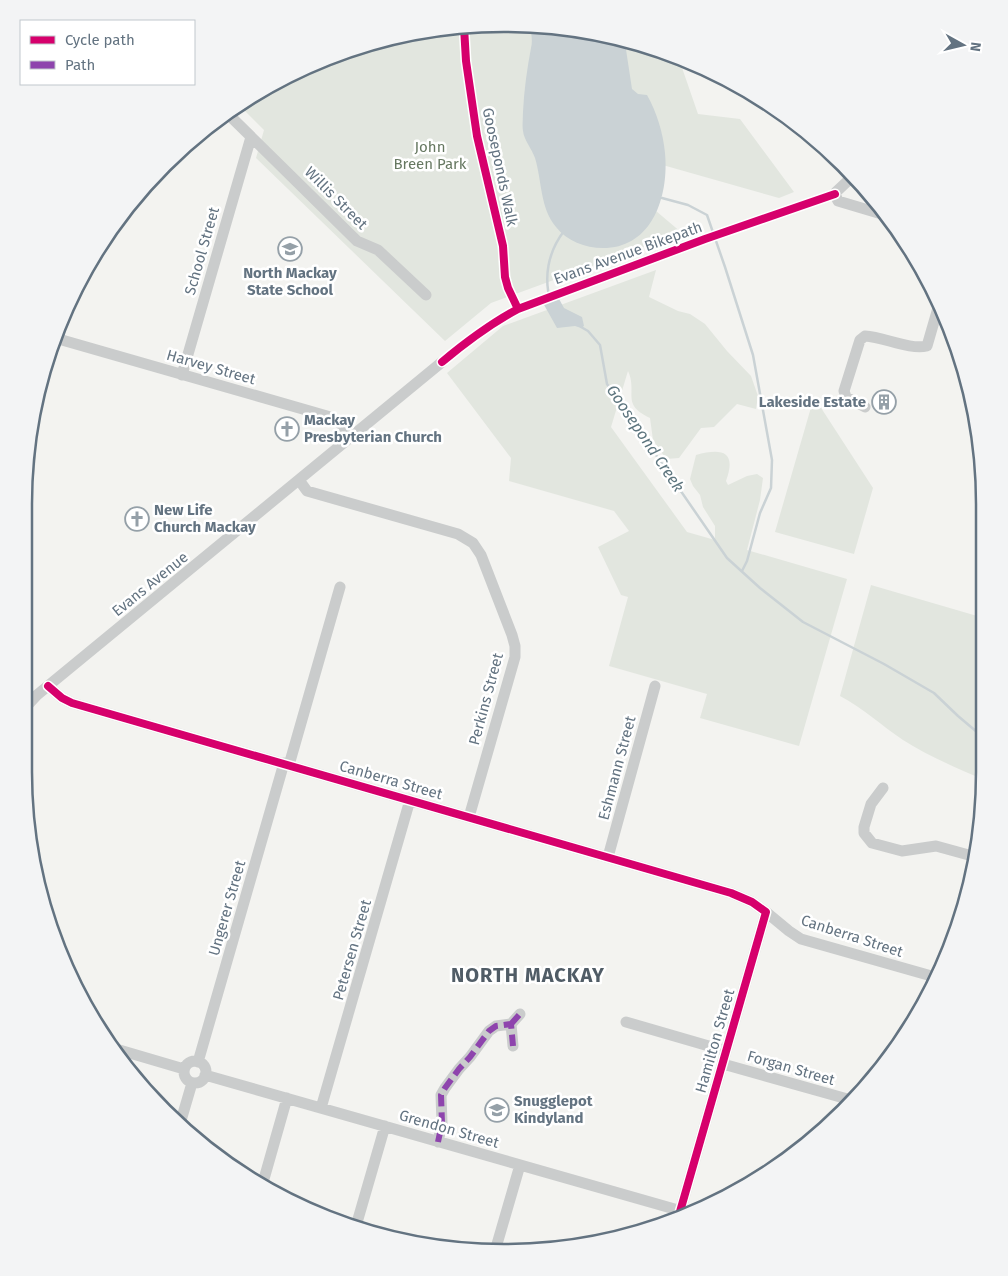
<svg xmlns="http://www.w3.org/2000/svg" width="1008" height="1276" font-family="'Fira Sans',sans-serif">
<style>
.green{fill:#e2e6df}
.water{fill:#cad2d5}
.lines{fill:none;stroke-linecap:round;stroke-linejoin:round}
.stream{stroke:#cad2d5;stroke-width:2.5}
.major-casing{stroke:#d0d1d0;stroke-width:16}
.minor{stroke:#cacccc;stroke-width:11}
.major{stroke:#dfdfe0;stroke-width:14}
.quiet{stroke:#8e44ad;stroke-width:6;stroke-dasharray:12 6;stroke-linecap:butt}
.cycleway-casing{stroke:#fff;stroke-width:11}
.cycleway{stroke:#d6006c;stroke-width:8}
.labels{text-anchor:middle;stroke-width:5;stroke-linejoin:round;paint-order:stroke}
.park-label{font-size:15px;fill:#667861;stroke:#fff}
.street-label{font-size:15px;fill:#637381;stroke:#fff}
.poi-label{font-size:15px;font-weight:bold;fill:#637381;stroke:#fff;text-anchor:start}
.water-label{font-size:16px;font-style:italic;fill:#5e767f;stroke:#fff}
.district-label{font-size:20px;font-weight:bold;letter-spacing:1px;fill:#505c66;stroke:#fff}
.rim{fill:none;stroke:#637381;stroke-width:2.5}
</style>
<rect width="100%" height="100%" fill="#f3f3f0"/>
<path class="green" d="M536,25L629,40L679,59L698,114L740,119L794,192L779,198L571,139L682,233L491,303L445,341L256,158L264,130L241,107L264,88L350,49L442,28Z
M656,270L649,297L678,311L690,314L705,324L727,351L751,376L758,396L756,409L737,404L714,427L701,428L679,458L666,459L653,440L650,418C620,404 638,393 628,371L611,427L687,532L715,540V526L703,507L700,495L693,486L690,479L696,455C722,448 737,451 726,481L728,485L747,476L757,474L763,478L760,500L747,550L847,579L799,746L700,718L707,694L609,666L628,597L621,595L598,547L629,531L614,511L509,481L511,458L447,373L503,326Z
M814,397L873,488L854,554L775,532Z
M871,585L984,618V780C957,768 928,756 903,740C882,726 863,708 840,696Z"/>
<path class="water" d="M530,25L622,39L625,43L632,89L638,94L647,95C657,113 663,133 665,153C669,195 653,248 603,248C585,248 567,241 556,227C540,208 542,181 535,158C532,149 524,140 523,131C522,125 523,118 523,112C524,90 527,69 531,48C533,41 531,32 530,25Z
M558,297L564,308L582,317L584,326L581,328L575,326L557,328L543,303Z"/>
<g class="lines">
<path class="stream" d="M662,198L688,205L707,215L725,267L753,355L772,460L771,488L760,513L747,561L742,571
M551,303C543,278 548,252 564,231
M581,327L588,331L600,345L607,384L727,558L760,588L803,622L884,664L934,693L958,716L984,738"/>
<g class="major-casing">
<path id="major" d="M25,485L28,456"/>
</g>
<path class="minor" d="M230,116L357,241L378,250L426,295
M853,176L836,192L835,194L838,201L885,215
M55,338L327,416L339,422L351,437
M182,375L251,137
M865,407L846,397L844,391L860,340L865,336C884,337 909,350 927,346L938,308
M299,480L307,491L458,534L473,543L481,555L512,635L515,646V657L469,817
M48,686L62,698L72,703L731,893L752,902L766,912L679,1215
M24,709L37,695L442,362
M289,765L340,587
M883,788L871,804L864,827V833L872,843L902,851L936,846L976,857
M608,857L655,686
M766,912L789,931L801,939L935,977
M626,1022L726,1051
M511,1024L520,1014
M116,1049L184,1069
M184 1072a11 11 0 1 1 22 0a11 11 0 1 1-22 0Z
M198,1062L284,763
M723,1064L851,1100
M205,1075L685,1212
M321,1108L410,800
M180,1124L192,1083
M438,1142L442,1123L441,1095L445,1088L459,1069L470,1057L489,1031L496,1026L511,1024L513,1046
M262,1186L287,1098
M356,1226L385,1126
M495,1251L520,1165"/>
<use href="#major" class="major"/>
<path class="quiet" d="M511,1024L520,1014
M438,1142L442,1123L441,1095L445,1088L459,1069L470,1057L489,1031L496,1026L511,1024L513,1046"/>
<g class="cycleway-casing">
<path id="cycleway" d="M464,27L466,61L477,136L503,246L505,277L508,288L518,309
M442,362C466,342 490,324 518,309L705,239L835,194
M48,686L62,698L72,703L731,893L752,902L766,912L679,1215"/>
</g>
<use href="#cycleway" class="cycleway"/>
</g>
<defs>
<g id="school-ring" transform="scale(1.25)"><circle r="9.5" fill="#fff" stroke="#95a0a8" stroke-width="1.5"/><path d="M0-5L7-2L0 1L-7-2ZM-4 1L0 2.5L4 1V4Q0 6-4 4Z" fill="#95a0a8"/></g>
<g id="building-ring" transform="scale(1.25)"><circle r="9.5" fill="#fff" stroke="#95a0a8" stroke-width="1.5"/><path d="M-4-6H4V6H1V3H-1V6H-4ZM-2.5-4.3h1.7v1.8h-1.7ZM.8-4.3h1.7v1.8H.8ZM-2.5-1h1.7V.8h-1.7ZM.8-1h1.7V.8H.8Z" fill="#95a0a8"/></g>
<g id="church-ring" transform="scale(1.25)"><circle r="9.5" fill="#fff" stroke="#95a0a8" stroke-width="1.5"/><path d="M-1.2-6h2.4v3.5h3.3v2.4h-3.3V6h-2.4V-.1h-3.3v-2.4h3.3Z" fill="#95a0a8"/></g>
</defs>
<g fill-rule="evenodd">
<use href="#school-ring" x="290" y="249"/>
<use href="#building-ring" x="884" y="402"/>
<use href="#church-ring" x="287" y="429"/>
<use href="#church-ring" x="137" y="519"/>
<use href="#school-ring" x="497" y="1110"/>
</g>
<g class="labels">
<g class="park-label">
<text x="430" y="152">John<tspan x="430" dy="17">Breen Park</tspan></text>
</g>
<g class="street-label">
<text transform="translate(500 167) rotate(78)" y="5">Gooseponds Walk</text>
<text transform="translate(336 198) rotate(45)" y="5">Willis Street</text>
<text transform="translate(202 251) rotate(-74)" y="5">School Street</text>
<text transform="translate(628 253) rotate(-20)" y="5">Evans Avenue Bikepath</text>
<text transform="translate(211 367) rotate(16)" y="5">Harvey Street</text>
<text transform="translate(150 584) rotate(-39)" y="5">Evans Avenue</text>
<text transform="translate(486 699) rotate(-75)" y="5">Perkins Street</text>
<text transform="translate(617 768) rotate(-75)" y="5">Eshmann Street</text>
<text transform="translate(391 780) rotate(16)" y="5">Canberra Street</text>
<text transform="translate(227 908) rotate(-74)" y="5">Ungerer Street</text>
<text transform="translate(852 936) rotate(18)" y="5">Canberra Street</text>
<text transform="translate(352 950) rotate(-74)" y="5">Petersen Street</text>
<text transform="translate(715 1041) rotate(-74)" y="5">Hamilton Street</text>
<text transform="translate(791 1068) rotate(16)" y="5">Forgan Street</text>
<text transform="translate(449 1129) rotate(16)" y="5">Grendon Street</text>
</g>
<g class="poi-label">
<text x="290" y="278" text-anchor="middle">North Mackay<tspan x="290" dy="17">State School</tspan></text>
<text x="866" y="407" text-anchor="end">Lakeside Estate</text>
<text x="304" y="425">Mackay<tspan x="304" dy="17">Presbyterian Church</tspan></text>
<text x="154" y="515">New Life<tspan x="154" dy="17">Church Mackay</tspan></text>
<text x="514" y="1106">Snugglepot<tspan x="514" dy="17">Kindyland</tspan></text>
</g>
<g class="water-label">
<text transform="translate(646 438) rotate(56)" y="6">Goosepond Creek</text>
</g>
<g class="district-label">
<text x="528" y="982">NORTH MACKAY</text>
</g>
</g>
<path d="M0 0H1008V1276H0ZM504 32H504A472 472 0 0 1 976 504V772A472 472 0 0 1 504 1244H504A472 472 0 0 1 32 772V504A472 472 0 0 1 504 32Z" fill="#f3f4f5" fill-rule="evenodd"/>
<path class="rim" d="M504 32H504A472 472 0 0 1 976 504V772A472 472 0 0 1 504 1244H504A472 472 0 0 1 32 772V504A472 472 0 0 1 504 32Z"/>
<rect x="20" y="20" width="175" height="65" fill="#ffffff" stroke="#c1c7cd"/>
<rect x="30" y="36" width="25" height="8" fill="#d6006c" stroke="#c1c7cd"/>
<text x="65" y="45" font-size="15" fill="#637381">Cycle path</text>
<rect x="30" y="61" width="25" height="8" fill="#8e44ad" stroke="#c1c7cd"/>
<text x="65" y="70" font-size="15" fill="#637381">Path</text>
<g transform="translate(963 45) rotate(98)" stroke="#ffffff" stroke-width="4" paint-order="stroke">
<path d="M0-4L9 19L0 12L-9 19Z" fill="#637381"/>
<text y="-8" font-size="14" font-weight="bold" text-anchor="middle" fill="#637381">N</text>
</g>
</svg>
